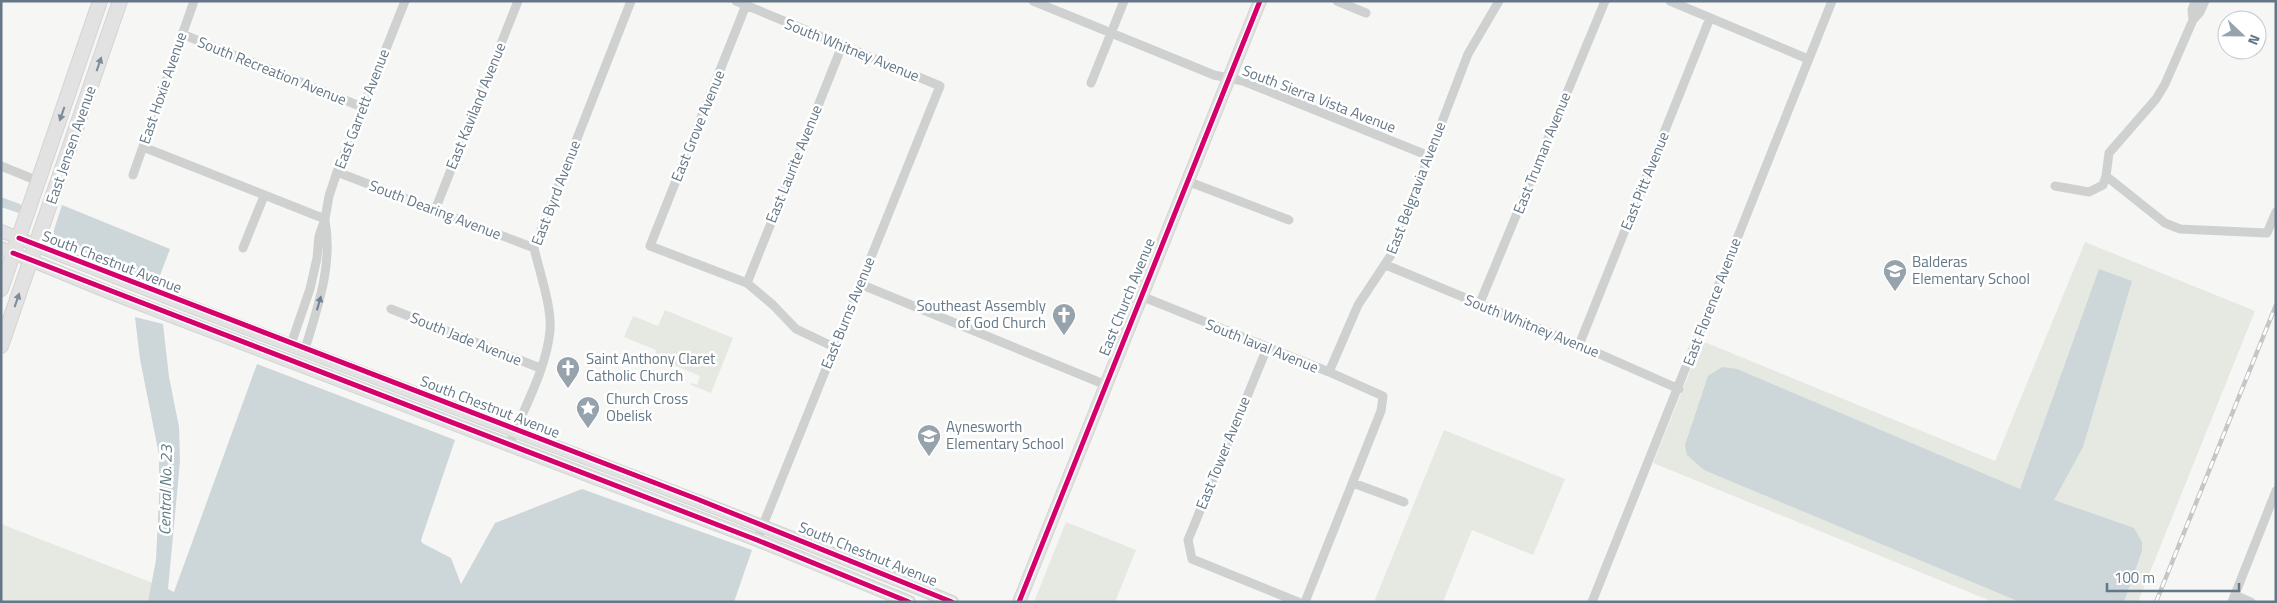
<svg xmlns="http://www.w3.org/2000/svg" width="2277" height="603" font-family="'Titillium Web',sans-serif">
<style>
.green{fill:#e6e9e2}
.water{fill:#cdd6d9}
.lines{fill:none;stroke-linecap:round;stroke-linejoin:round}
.canal{stroke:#cdd6d9;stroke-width:9}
.secondary-casing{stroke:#d2d4d4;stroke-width:14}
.primary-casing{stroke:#d3d4d3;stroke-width:16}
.street{stroke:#cfd1d1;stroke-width:9}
.secondary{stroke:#e2e2e3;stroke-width:12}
.primary{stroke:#e2e2e3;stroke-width:14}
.rail-casing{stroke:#c5c6c7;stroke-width:4.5}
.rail{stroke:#fff;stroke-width:2.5;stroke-dasharray:8;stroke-linecap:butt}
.cycleway-casing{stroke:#fff;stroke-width:8}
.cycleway{stroke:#d6006c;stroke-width:5}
.oneway{fill:#7d8c99}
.oneway2{fill:#6f808e}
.labels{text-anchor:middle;stroke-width:5;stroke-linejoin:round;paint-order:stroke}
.street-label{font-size:15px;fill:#647786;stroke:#fff}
.poi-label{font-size:15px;fill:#647786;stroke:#fff;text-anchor:start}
.water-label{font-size:16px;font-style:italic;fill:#607a83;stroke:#fff}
</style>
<rect width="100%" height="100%" fill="#f6f6f4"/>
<path class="green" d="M2085,242L2255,311L2138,602H1993L1653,463L1702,341L1995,461Z
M665,310L733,338L711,393L691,385L692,383L697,385L700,376L655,357L656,350L624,337L633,316L658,326Z
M1444,430L1565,479L1533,555L1472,530L1443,602H1374Z
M1066,522L1136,550L1115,602H1034Z
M1,524L153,583L148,602H1Z"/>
<path class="water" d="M62,205L170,249L157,283L61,242L53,233Z
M2099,269L2132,281L2083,447L2054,500L2134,528L2142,542V551L2124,602H2020L1704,470L1687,455L1685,445L1708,376L1722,367L1737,369L2020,489Z
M135,317L163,324L169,377L179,427L180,461L168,589L174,592L257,364L455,440L421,540L422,543L451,558L461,584L495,523L582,489L752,550L734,602H148L156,560L159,499V455L140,359Z"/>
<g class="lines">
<path class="canal" d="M1,202L18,208"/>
<g class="secondary-casing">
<path id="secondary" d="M1,231C316,360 637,473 952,602
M1,248L108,292L757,540L909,602
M1019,602L1260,1"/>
</g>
<g class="primary-casing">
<path id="primary" d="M1,289L100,1
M1,346L120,1"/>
</g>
<path class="street" d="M736,1L940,86L757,540
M1033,1L1214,75L1243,81L1429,156
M1337,1L1366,13
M1670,1L1808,59
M2205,1L2200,12L2193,20L2165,84L2156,99L2109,153L2106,176L2165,223L2180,229L2267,233L2276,212
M746,5L650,246L747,283L773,305L796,329L834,347
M2193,20L2192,10L2195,1
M182,34L362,107
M1091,83L1124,1
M143,147L325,219
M1,166L38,181
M337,172L534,248
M133,175L194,1
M1187,181L1289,220
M2055,186L2089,192L2103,185L2106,176
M435,210L518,1
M243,248L264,196
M1386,265L1579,345L1679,389
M747,283L842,46
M860,284L1106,385
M1141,296L1329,372L1383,396L1381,411L1305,602
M1479,305L1605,1
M391,309L540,368
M291,344L310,289L317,258L319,236L325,219L329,196L337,172L405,1
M1579,345L1710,18
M1267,348L1188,540L1192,559L1298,602
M305,349C318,306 333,265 325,220
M1329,372L1358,305L1391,255L1468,54L1499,1
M509,445C523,410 547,368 550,330C552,307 539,270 534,248L631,1
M1353,483L1404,502
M2235,595L2251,602
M1592,602L1832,1
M2232,602L2276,491"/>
<use href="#secondary" class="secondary"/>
<use href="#primary" class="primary"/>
<g class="rail-casing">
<path id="rail" d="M2156,602L2276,305"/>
</g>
<use href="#rail" class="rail"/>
<g class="cycleway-casing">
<path id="cycleway" d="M19,238L697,499L952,602
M13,253L757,540L909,602
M1019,602L1260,1"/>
</g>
<use href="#cycleway" class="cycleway"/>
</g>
<defs><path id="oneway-solid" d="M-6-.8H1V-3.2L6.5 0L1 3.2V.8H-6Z" transform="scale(1.25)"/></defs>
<g class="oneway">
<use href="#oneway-solid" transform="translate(99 64) rotate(-71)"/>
<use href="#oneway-solid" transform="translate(62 114) rotate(109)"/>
<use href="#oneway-solid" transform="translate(17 300) rotate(-71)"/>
</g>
<use class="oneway2" href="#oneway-solid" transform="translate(319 303) rotate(-74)"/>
<defs>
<g id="school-pin" transform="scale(1.25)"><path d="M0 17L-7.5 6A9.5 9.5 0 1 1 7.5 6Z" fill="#97a3ac" stroke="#fff"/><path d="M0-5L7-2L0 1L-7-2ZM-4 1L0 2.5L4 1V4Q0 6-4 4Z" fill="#fff"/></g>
<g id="church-pin" transform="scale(1.25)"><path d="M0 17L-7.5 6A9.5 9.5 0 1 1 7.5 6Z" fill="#97a3ac" stroke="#fff"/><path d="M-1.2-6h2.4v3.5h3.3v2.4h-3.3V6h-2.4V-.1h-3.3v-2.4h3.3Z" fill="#fff"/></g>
<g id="sight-pin" transform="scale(1.25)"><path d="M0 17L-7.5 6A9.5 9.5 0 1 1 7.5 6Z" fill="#97a3ac" stroke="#fff"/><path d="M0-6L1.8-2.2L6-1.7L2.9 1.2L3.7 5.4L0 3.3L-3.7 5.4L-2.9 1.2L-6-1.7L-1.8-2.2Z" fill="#fff"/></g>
</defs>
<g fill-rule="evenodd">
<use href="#school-pin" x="1895" y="271"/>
<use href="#church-pin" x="1064" y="315"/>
<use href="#church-pin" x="568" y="368"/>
<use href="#sight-pin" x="588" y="408"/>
<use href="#school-pin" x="929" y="436"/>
</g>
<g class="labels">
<g class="street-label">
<text transform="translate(852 50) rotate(22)" y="5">South Whitney Avenue</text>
<text transform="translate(272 71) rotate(22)" y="5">South Recreation Avenue</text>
<text transform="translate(163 88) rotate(-71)" y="5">East Hoxie Avenue</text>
<text transform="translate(1319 99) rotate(21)" y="5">South Sierra Vista Avenue</text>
<text transform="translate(476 106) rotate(-68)" y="5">East Kaviland Avenue</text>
<text transform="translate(362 109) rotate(-69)" y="5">East Garrett Avenue</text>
<text transform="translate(698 126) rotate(-68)" y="5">East Grove Avenue</text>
<text transform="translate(71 145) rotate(-71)" y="5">East Jensen Avenue</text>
<text transform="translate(1542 153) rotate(-68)" y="5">East Truman Avenue</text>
<text transform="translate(794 164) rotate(-68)" y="5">East Laurite Avenue</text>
<text transform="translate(1645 181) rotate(-68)" y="5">East Pitt Avenue</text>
<text transform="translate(1416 188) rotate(-69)" y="5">East Belgravia Avenue</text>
<text transform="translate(556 193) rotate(-69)" y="5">East Byrd Avenue</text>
<text transform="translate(435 210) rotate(21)" y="5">South Dearing Avenue</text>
<text transform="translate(112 262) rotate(21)" y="5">South Chestnut Avenue</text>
<text transform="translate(1127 297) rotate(-68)" y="5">East Church Avenue</text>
<text transform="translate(1712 302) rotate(-69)" y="5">East Florence Avenue</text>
<text transform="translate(848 313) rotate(-68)" y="5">East Burns Avenue</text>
<text transform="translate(1532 326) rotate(22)" y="5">South Whitney Avenue</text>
<text transform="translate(466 339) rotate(22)" y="5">South Jade Avenue</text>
<text transform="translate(1262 346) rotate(22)" y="5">South laval Avenue</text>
<text transform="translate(490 407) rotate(21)" y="5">South Chestnut Avenue</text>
<text transform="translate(1223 453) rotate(-68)" y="5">East Tower Avenue</text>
<text transform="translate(868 554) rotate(22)" y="5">South Chestnut Avenue</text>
</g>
<g class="poi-label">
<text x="1912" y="267">Balderas<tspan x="1912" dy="17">Elementary School</tspan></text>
<text x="1046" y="311" text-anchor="end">Southeast Assembly<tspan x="1046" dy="17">of God Church</tspan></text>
<text x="586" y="364">Saint Anthony Claret<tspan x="586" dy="17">Catholic Church</tspan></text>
<text x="606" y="404">Church Cross<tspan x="606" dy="17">Obelisk</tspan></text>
<text x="946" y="432">Aynesworth<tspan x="946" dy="17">Elementary School</tspan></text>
</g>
<g class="water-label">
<text transform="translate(165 490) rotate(-89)" y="6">Central No. 23</text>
</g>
</g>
<rect width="2277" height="603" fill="none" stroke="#647786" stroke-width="5"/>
<g transform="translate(2242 35) rotate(112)"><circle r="24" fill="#ffffff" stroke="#c1c9cf"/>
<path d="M0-4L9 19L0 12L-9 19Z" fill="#97a3ac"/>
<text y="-8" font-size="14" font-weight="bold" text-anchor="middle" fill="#647786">N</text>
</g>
<path d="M2107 583v8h132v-8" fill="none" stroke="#647786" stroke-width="2.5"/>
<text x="2114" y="583" font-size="15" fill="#647786" stroke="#ffffff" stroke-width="4" paint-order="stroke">100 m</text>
</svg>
